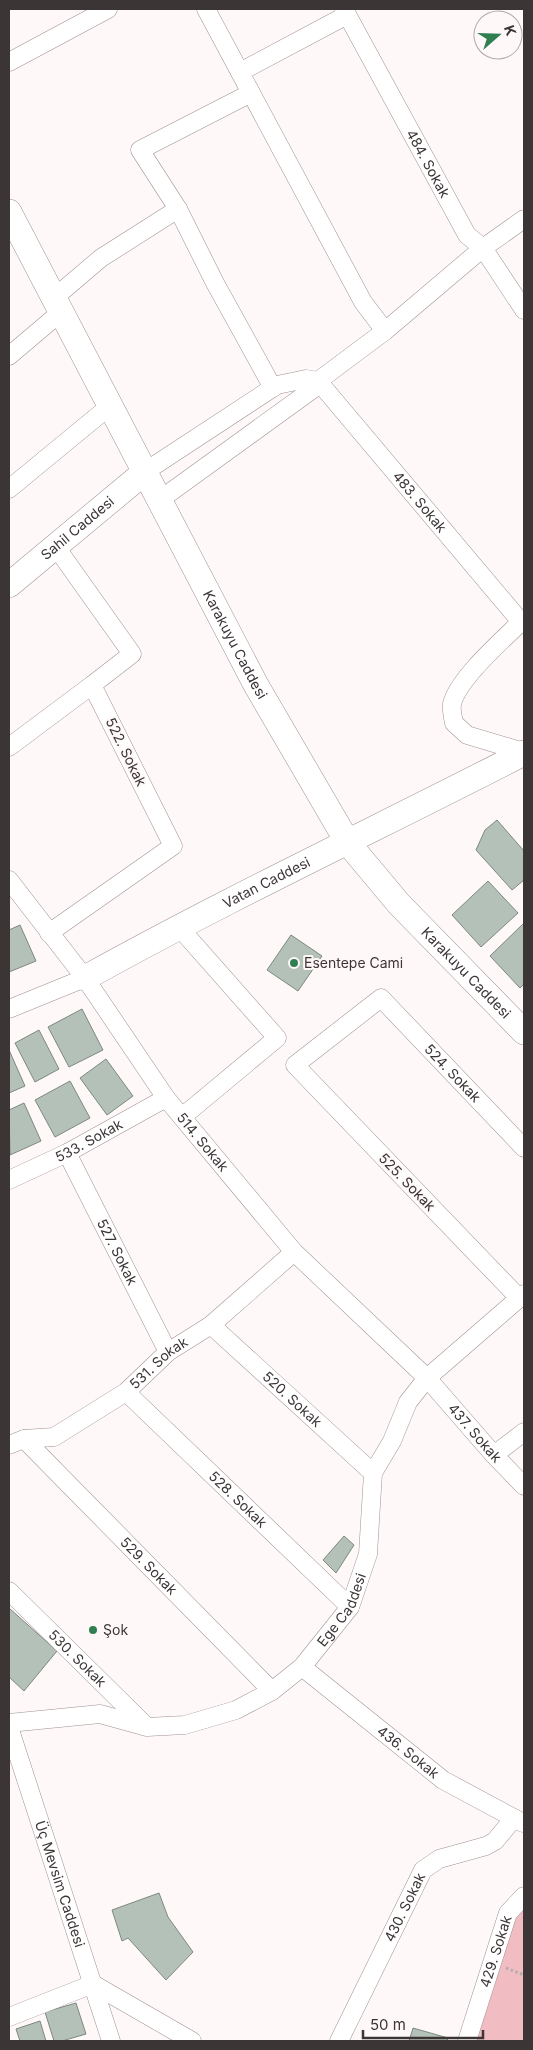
<svg xmlns="http://www.w3.org/2000/svg" width="533" height="2050" font-family="Inter,sans-serif">
<style>
.green{fill:#f2bdc2}
.building{fill:#b4c1b8;stroke:#7c8880}
.lines{fill:none;stroke-linecap:round;stroke-linejoin:round}
.street-casing{stroke:#a19192;stroke-width:19}
.secondary-casing{stroke:#a19192;stroke-width:26}
.path{stroke:#b4adad;stroke-width:3;stroke-dasharray:2.5 2.5;stroke-linecap:butt}
.street{stroke:#fff;stroke-width:18}
.secondary{stroke:#fff;stroke-width:25}
.poi-dot{fill:#2f7f50;stroke:#fff8f8;stroke-width:2}
.labels{text-anchor:middle;stroke-width:4;stroke-linejoin:round;paint-order:stroke}
.street-label{font-size:14px;fill:#3c3536;stroke:#fff8f8}
.poi-label{font-size:14px;fill:#3c3536;stroke:#fff8f8;text-anchor:start}
</style>
<rect width="100%" height="100%" fill="#fff8f8"/>
<path class="green" d="M524,1896V2041H467Z"/>
<path class="building" d="M497,820L524,851V880L512,890L476,850L485,830Z
M488,881L518,913L481,947L452,915Z
M524,923V984L520,988L490,956Z
M20,925L36,961L9,972V930Z
M291,935L322,956L298,991L267,970Z
M82,1009L103,1050L69,1067L48,1027Z
M39,1030L59,1069L35,1082L15,1043Z
M9,1050L25,1086L9,1093Z
M106,1059L133,1096L107,1115L80,1078Z
M70,1081L90,1118L55,1137L35,1100Z
M24,1103L41,1141L10,1155L9,1110Z
M344,1536L354,1545L336,1573L323,1560Z
M9,1608L57,1651L24,1691L9,1677Z
M159,1893L168,1917L193,1952L166,1980L128,1938L122,1941L112,1910Z
M76,2003L86,2034L62,2041H54L45,2012Z
M40,2021L46,2041H20L16,2029Z
M413,2028L448,2038L447,2041H409Z"/>
<g class="lines">
<g class="street-casing">
<g id="street">
<path d="M206,9L363,302L385,331"/>
<path id="s1" d="M344,9L467,235L483,248L524,310"/>
<path d="M9,62L108,9"/>
<path d="M240,72L347,15"/>
<path d="M178,209L140,150L251,93"/>
<path d="M54,298L101,258L178,209L215,283L273,388"/>
<path d="M9,356L61,312"/>
<path id="s2" d="M318,381L521,622"/>
<path d="M146,471L277,385L306,379L318,381L385,331L483,248L524,219"/>
<path d="M9,489L111,405"/>
<path d="M161,499L313,389L316,381"/>
<path d="M524,619C505,638 458,678 452,704C451,709 453,718 454,723L467,735L524,752"/>
<path d="M9,747L92,685"/>
<path id="s3" d="M9,880L85,978L166,1098L294,1252L427,1378L494,1455L524,1486"/>
<path d="M178,926L277,1038L182,1117"/>
<path d="M49,933L173,846L92,685L132,654L56,547"/>
<path d="M9,1009L85,978"/>
<path id="s4" d="M67,1153L168,1352"/>
<path id="s5" d="M9,1180L67,1153L166,1098"/>
<path id="s6" d="M519,1298L295,1065L381,998L524,1148"/>
<path id="s7" d="M211,1325L373,1473"/>
<path id="s8" d="M126,1392L350,1607"/>
<path id="s9" d="M24,1439L272,1691"/>
<path id="s10" d="M9,1445L24,1439L54,1437L126,1392L168,1352L211,1325L294,1252"/>
<path d="M494,1455L524,1432"/>
<path id="s11" d="M9,1591L146,1726"/>
<path id="s12" d="M302,1667L443,1780L523,1823"/>
<path id="s13" d="M9,1723L100,1714L147,1727L185,1725L236,1710L272,1691L302,1667L350,1607L368,1554L373,1473L392,1441L408,1402L427,1378L524,1294"/>
<path id="s14" d="M9,1727L111,2041"/>
<path d="M9,2017L93,1984L192,2041"/>
<path id="s15" d="M339,2041L423,1870L439,1859L486,1846L495,1841L514,1818"/>
<path id="s16" d="M467,2041L508,1913L524,1896"/>
</g>
</g>
<g class="secondary-casing">
<g id="secondary">
<path id="s17" d="M9,212L256,685L348,843L399,904L524,1032"/>
<path id="s18" d="M9,585L146,471"/>
<path id="s19" d="M85,978C229,898 378,828 524,753"/>
</g>
</g>
<path class="path" d="M506,1968L524,1975"/>
<use href="#street" class="street"/>
<use href="#secondary" class="secondary"/>
</g>
<g class="poi-dot">
<circle cx="294" cy="963" r="5"/>
<circle cx="93" cy="1630" r="5"/>
</g>
<g class="labels">
<g class="street-label">
<text dy="5" stroke="none"><textPath href="#s1" startOffset="176">484. Sokak</textPath></text>
<text dy="5" stroke="none"><textPath href="#s2" startOffset="158">483. Sokak</textPath></text>
<text dy="5" stroke="none"><textPath href="#s18" startOffset="89">Sahil Caddesi</textPath></text>
<text dy="5" stroke="none"><textPath href="#s17" startOffset="488">Karakuyu Caddesi</textPath></text>
<text transform="translate(126 752) rotate(64)" y="5">522. Sokak</text>
<text dy="5" stroke="none"><textPath href="#s19" startOffset="205">Vatan Caddesi</textPath></text>
<text dy="5" stroke="none"><textPath href="#s17" startOffset="892">Karakuyu Caddesi</textPath></text>
<text dy="5" stroke="none"><textPath href="#s6" startOffset="536">524. Sokak</textPath></text>
<text dy="5" stroke="none"><textPath href="#s5" startOffset="89">533. Sokak</textPath></text>
<text dy="5" stroke="none"><textPath href="#s3" startOffset="326">514. Sokak</textPath></text>
<text transform="translate(407 1182) rotate(46)" y="5">525. Sokak</text>
<text dy="5" stroke="none"><textPath href="#s4" startOffset="111">527. Sokak</textPath></text>
<text dy="5" stroke="none"><textPath href="#s10" startOffset="175">531. Sokak</textPath></text>
<text dy="5" stroke="none"><textPath href="#s7" startOffset="110">520. Sokak</textPath></text>
<text dy="5" stroke="none"><textPath href="#s3" startOffset="725">437. Sokak</textPath></text>
<text dy="5" stroke="none"><textPath href="#s8" startOffset="155">528. Sokak</textPath></text>
<text dy="5" stroke="none"><textPath href="#s9" startOffset="178">529. Sokak</textPath></text>
<text dy="5" stroke="none"><textPath href="#s13" startOffset="381">Ege Caddesi</textPath></text>
<text dy="5" stroke="none"><textPath href="#s11" startOffset="96">530. Sokak</textPath></text>
<text dy="5" stroke="none"><textPath href="#s12" startOffset="136">436. Sokak</textPath></text>
<text dy="5" stroke="none"><textPath href="#s14" startOffset="165">Üç Mevsim Caddesi</textPath></text>
<text dy="5" stroke="none"><textPath href="#s15" startOffset="149">430. Sokak</textPath></text>
<text dy="5" stroke="none"><textPath href="#s16" startOffset="94">429. Sokak</textPath></text>
</g>
<g class="poi-label">
<text x="304" y="968">Esentepe Cami</text>
<text x="103" y="1635">Şok</text>
</g>
</g>
<rect width="533" height="2050" fill="none" stroke="#3c3536" stroke-width="20"/>
<g transform="translate(498 35) rotate(70)"><circle r="24" fill="#fff8f8" stroke="#b1aaaa"/>
<path d="M0-4L9 19L0 12L-9 19Z" fill="#2f7f50"/>
<text y="-8" font-size="14" font-weight="bold" text-anchor="middle" fill="#3c3536">K</text>
</g>
<path d="M363 2030v8h120v-8" fill="none" stroke="#3c3536" stroke-width="2.5"/>
<text x="370" y="2030" font-size="15" fill="#3c3536" stroke="#fff8f8" stroke-width="4" paint-order="stroke">50 m</text>
</svg>
